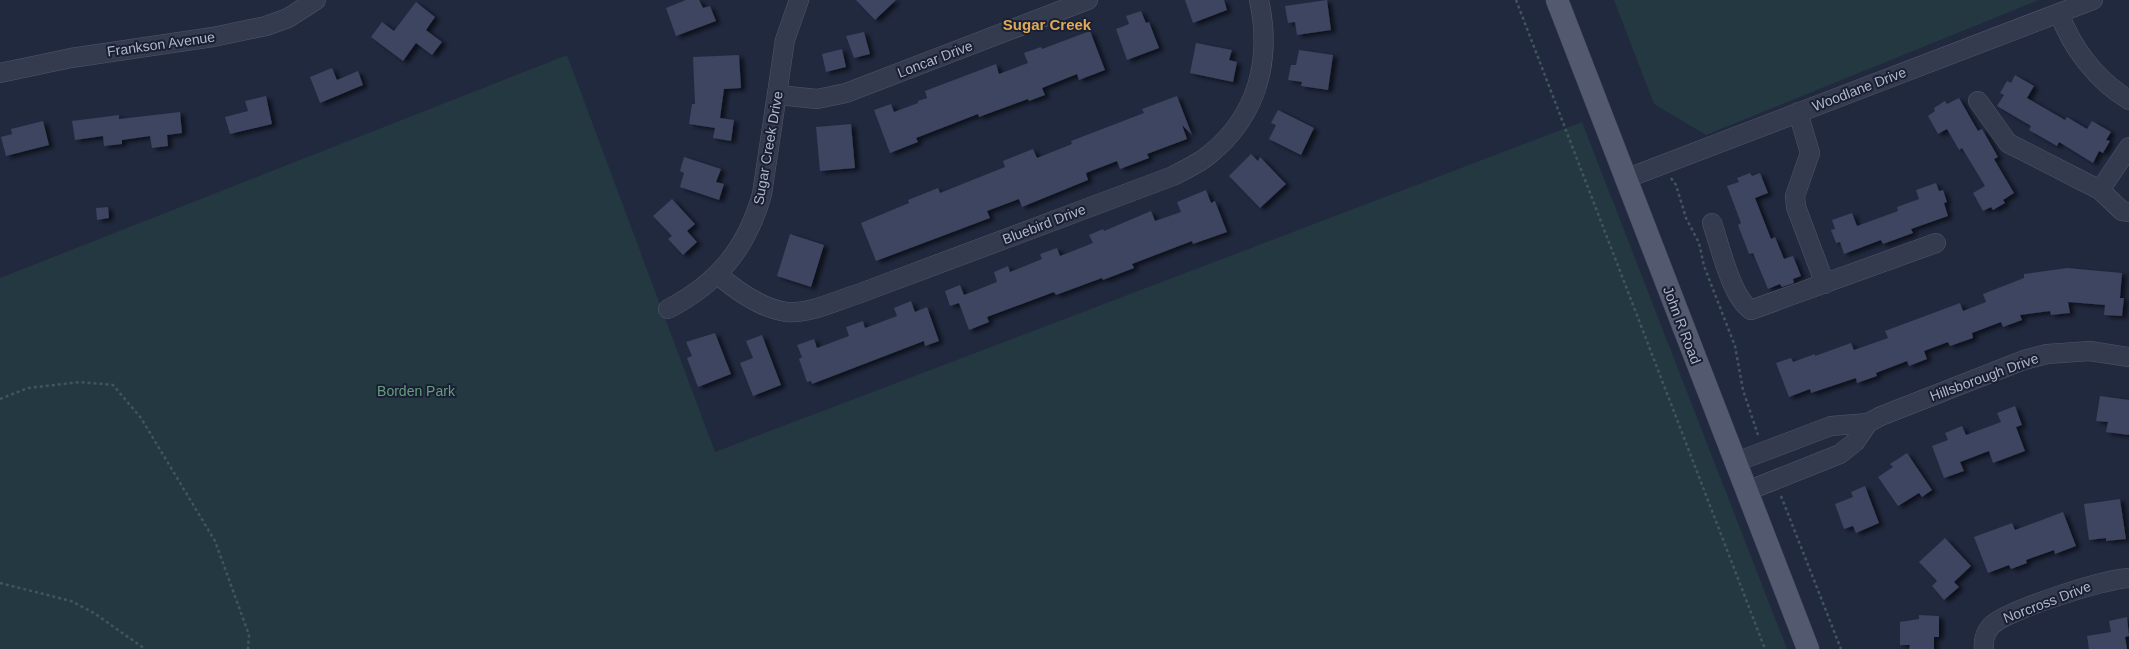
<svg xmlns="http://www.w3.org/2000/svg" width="2129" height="649" font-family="Arial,sans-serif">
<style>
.green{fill:#233840}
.building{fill:#3d4460;filter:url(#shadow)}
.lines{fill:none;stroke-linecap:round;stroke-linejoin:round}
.minor-casing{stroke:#50566a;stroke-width:20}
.major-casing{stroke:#3e4458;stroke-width:23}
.path{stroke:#41555d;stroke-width:2.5;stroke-dasharray:3 3;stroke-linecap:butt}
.minor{stroke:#353b4f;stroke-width:19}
.major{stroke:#535a6f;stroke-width:22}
.labels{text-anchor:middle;stroke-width:4;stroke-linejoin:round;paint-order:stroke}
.street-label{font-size:14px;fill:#b1b6ca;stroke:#1a2034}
.park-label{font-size:14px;fill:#669d7c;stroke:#1a2034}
.neighbourhood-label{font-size:15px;font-weight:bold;fill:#dfaa57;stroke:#1a2034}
</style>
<defs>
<filter id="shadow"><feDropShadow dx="4.5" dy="2.5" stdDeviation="2" flood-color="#0009"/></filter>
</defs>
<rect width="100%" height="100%" fill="#21293f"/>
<path class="green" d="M1614,0H2039L1706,135L1654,104Z
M567,55L715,452L1582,122L1787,649H0V278Z"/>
<path class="building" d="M686,0H699L703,8L710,6L716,21L676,36L666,8Z
M856,0H896L875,20Z
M1185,0H1224L1227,10L1193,23Z
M1327,0L1331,30L1297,35L1295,22L1288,23L1285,6Z
M416,2L435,17L426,30L442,42L432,55L416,43L403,61L371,37L382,22L394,31Z
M1141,11L1146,23L1149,22L1159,48L1127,60L1116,29L1129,24L1126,16Z
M1090,31L1105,70L1079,80L1077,74L1042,88L1045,95L1029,101L1028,99L979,117L978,114L916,138L918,142L890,153L874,110L891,104L894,112L918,103V101L927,98L925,91L996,64L999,74L1028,63L1024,53L1041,47L1042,49Z
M864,32L870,54L854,58L846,36Z
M1196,43L1232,50L1229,60L1237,62L1233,82L1190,73Z
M842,49L846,67L826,72L822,54Z
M1299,50L1333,55L1328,90L1301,86L1302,82L1288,80L1291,65H1296Z
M739,55L741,88L724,89L720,118L734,120L731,141L713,138L715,128L689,124L692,104H695L693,57Z
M332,68L337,80L358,71L363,85L320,103L310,77Z
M2015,75L2034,86L2027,98L2065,120L2067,117L2087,129L2092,121L2111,132L2106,140L2110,141L2103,153L2099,151L2093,163L2059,142L2057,146L2029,130L2031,126L1997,106L2004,95L2000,93L2007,81L2011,83Z
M266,96L272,124L230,134L225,117L248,111L245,101Z
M1177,96L1192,135L1182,125L1187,139L1147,154L1149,158L1120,169L1117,161L1086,173L1088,180L1022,207L1019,199L987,211L990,218L876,261L861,223L909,203L908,200L938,188L940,193L1005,167L1003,161L1033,149L1037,158L1072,144L1071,141L1144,113L1142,109Z
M1959,98L1978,131L1982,129L1998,157L1994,159L2014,193L2003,200L2005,203L1993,210L1991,207L1983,211L1973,193L1985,186L1962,148L1959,150L1947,129L1938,134L1928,116L1935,111L1934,108L1945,101L1947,104Z
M1278,110L1314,128L1301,155L1269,139L1276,125L1271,123Z
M180,112L182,133L167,135L168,146L152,148L150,136L122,140V144L104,146L103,136L75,140L72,121L119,115V119Z
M43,121L49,145L6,156L1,137L12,134L11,129Z
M851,124L855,168L820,171L816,127Z
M1251,154L1258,161L1260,157L1286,184L1260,208L1229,176Z
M684,157L721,169L716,182L724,184L719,200L680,187L684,173L680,171Z
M1750,173L1752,176L1760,173L1768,193L1755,198L1771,239L1775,237L1784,259L1793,256L1801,276L1793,279L1794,283L1782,287L1780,284L1768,289L1753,253L1749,254L1738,225L1741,223L1727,186L1739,182L1737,178Z
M1936,183L1939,191L1943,190L1947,202L1944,203L1948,216L1911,229L1913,233L1883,244L1881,240L1844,254L1840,242L1836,243L1831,230L1835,229L1832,220L1852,213L1857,226L1898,211L1897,207L1919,199L1916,190Z
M1206,190L1211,203L1215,201L1227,232L1193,244L1192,241L1132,264L1134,268L1103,280L1102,278L1056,295L1054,292L987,317L989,322L969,330L959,303L950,306L945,291L960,285L964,295L997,282L994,272L1008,266L1010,272L1042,259L1040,254L1057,248L1060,256L1093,243L1089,235L1103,229L1104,231L1151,211L1155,221L1181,212L1177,202Z
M672,199L695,224L687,231L697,242L683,255L668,239L672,236L653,216Z
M108,207L109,218L97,220L96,208Z
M790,234L824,245L811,287L777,276Z
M2067,268L2122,273L2120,298H2124L2122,316L2104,315L2105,305L2068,302L2070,313L2051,315L2050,311L2020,315L2022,320L2003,327L2001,322L1972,333L1973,338L1950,346L1948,342L1924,351L1927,359L1909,366L1907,361L1876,373L1877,376L1857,383L1856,378L1811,393L1810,389L1789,397L1776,363L1791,358L1793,362L1815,354V356L1851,343L1854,350L1888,338L1885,331L1960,303L1963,311L1986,302L1983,294L2024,278V274Z
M911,301L915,312L927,307L939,341L925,346L924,341L812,384L811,381L807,382L799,359L802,357L797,345L814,339L817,348L849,336L846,327L863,321L865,328L897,316L894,308Z
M715,333L731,374L698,387L687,358L692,356L686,342Z
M762,335L781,385L753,396L740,363L753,358L746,341Z
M2100,396L2129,400V435L2106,432L2108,422L2096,421Z
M2015,406L2022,425L2016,427L2025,451L1993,463L1989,451L1960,462L1964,471L1944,478L1932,446L1948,440L1945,433L1962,426L1966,435L2001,422L1997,413Z
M1907,453L1932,490L1922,497L1919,493L1898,506L1878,477L1893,467L1890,464Z
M1865,486L1879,523L1856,533L1853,526L1844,529L1835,504L1853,497L1851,492Z
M2120,499L2126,539L2106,541V538L2089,540L2084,504Z
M2063,512L2076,546L2055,554L2054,550L2026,560L2027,563L2011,569L2009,565L1988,573L1974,537L2012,523L2015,530Z
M1945,538L1971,566L1954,582L1959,587L1944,600L1932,586L1937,581L1919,562Z
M1919,615L1939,616V637H1934V649H1909L1910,645H1900V622L1919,619Z
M2127,617L2129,636L2125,637L2127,649H2089L2087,636L2111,632L2109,621Z"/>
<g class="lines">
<g class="minor-casing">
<path id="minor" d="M2059,13C2072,48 2096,80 2129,100
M0,73L71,58L213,37L266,26L288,18L316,0
M778,95L817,99L846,93L1088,0
M1978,101L2008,143L2100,190L2129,147
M1798,112L1810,153L1795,196L1796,207L1825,284
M1625,179L2093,0
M2100,190L2122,211L2129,212
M1712,223C1720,245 1731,297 1751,310L1936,243
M718,275C737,291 762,309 787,312C810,314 837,300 858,294L1173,176C1186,169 1200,163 1210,154C1258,115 1272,59 1259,0
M668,309C718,283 747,248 762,194L785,40L799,0
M1736,462L1831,426L1868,423
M1747,491L1840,454L1855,442L1868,423L1881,416L2024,360L2047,354L2090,351L2129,357
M1984,649C1983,641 1985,633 1991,626C2006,610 2105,579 2129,578"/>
</g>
<g class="major-casing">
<path id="major" d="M1557,0L1808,649"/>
</g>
<path class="path" d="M1516,0L1765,649
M1671,178L1676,185L1686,218L1699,243L1704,266L1735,346L1743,390L1758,435
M0,399L28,388L80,382L113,385L141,418L215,541L249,635L248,649
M1781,496L1841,649
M0,583L71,601L94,613L145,649"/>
<use href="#minor" class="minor"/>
<use href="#major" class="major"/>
</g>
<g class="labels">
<g class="street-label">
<text transform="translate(161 44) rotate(-8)" y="5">Frankson Avenue</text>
<text transform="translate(935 59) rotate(-21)" y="5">Loncar Drive</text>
<text transform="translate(1859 89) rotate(-21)" y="5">Woodlane Drive</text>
<text transform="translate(768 148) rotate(-80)" y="5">Sugar Creek Drive</text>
<text transform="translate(1044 224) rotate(-21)" y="5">Bluebird Drive</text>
<text transform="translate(1682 325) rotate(69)" y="5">John R Road</text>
<text transform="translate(1984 377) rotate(-20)" y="5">Hillsborough Drive</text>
<text transform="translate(2047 602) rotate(-21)" y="5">Norcross Drive</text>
</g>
<g class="park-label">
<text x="416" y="396">Borden Park</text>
</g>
<g class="neighbourhood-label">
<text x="1047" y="30">Sugar Creek</text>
</g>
</g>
</svg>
